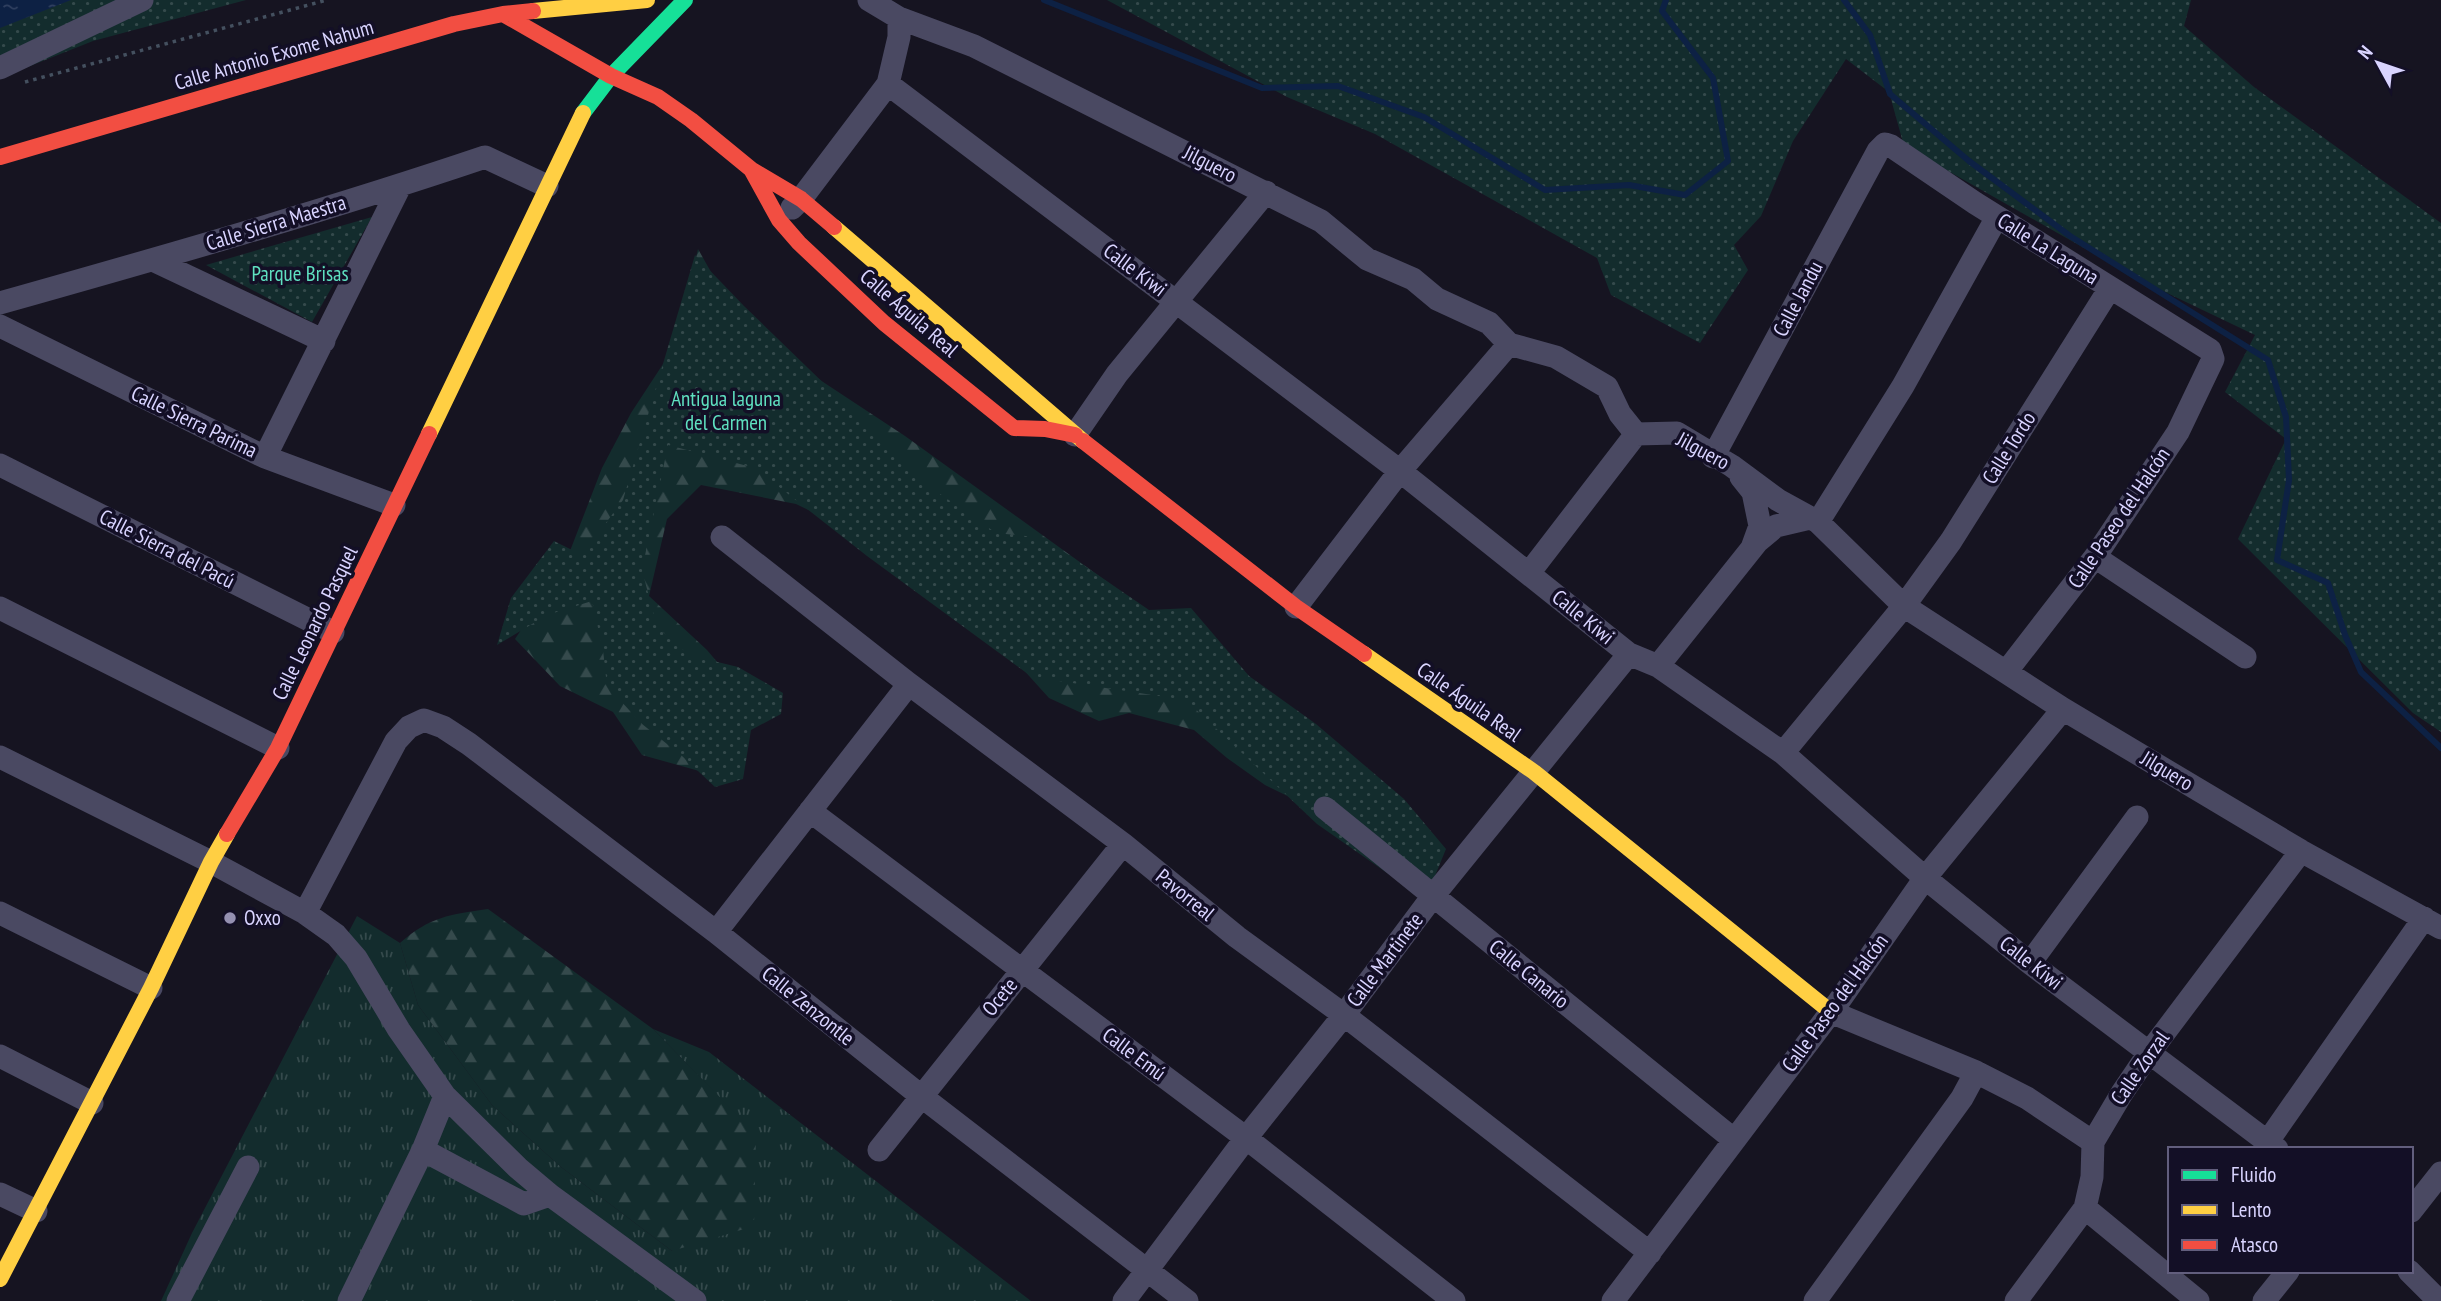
<svg xmlns="http://www.w3.org/2000/svg" width="2441" height="1301" font-family="'PT Sans Narrow',sans-serif">
<style>
.grass{fill:url(#grass-tufts)}
.forest{fill:url(#forest-firs)}
.park{fill:url(#park-dots)}
.water{fill:url(#water-ripples)}
.lines{fill:none;stroke-linecap:round;stroke-linejoin:round}
.stream{stroke:#0d2144;stroke-width:6}
.path{stroke:#44505f;stroke-width:3.5;stroke-dasharray:3.5 5;stroke-linecap:butt}
.street{stroke:#4a4962;stroke-width:23}
.fast{stroke:#16e098;stroke-width:16}
.slow{stroke:#ffcf43;stroke-width:16}
.jam{stroke:#f24e42;stroke-width:16}
.poi-dot{fill:#9591b1;stroke:#130f26;stroke-width:2.5}
.labels{text-anchor:middle;stroke-width:7;stroke-linejoin:round;paint-order:stroke}
.street-label{font-size:21px;fill:#d9d4ff;stroke:#130f26}
.park-label{font-size:21px;fill:#5fe0c0;stroke:#130f26}
.poi-label{font-size:21px;fill:#d9d4ff;stroke:#130f26;text-anchor:start}
</style>
<defs>
<pattern id="grass-tufts" width="24" height="20" patternUnits="userSpaceOnUse" patternTransform="scale(1.75)"><rect width="24" height="20" fill="#132c2d"/><path d="M3 7l-1-3M5 7V3M7 7l1-3M15 17l-1-3M17 17v-4M19 17l1-3" fill="none" stroke="#354a4c"/></pattern>
<pattern id="forest-firs" width="22" height="20" patternUnits="userSpaceOnUse" patternTransform="scale(1.75)"><rect width="22" height="20" fill="#132c2d"/><path d="M5 1l3.5 6h-7zM16 11l3.5 6h-7z" fill="#354a4c"/></pattern>
<pattern id="park-dots" width="8" height="8" patternUnits="userSpaceOnUse" patternTransform="scale(1.75)"><rect width="8" height="8" fill="#132c2d"/><path d="M2 2h.1M6 6h.1" fill="none" stroke="#354a4c" stroke-width="1.8" stroke-linecap="round"/></pattern>
<pattern id="water-ripples" width="26" height="14" patternUnits="userSpaceOnUse" patternTransform="scale(1.75)"><rect width="26" height="14" fill="#0d2144"/><path d="M2 4q2-2 4 0t4 0M15 11q2-2 4 0t4 0" fill="none" stroke="#304060"/></pattern>
</defs>
<rect width="100%" height="100%" fill="#161421"/>
<path class="grass" d="M357,916L400,943L418,1005L492,1105L561,1167L672,1251L756,1135L653,1029L709,1052L1031,1301H161L192,1233Z"/>
<path class="forest" d="M698,249L728,302L773,349L905,436L1178,633L1304,804L1265,785L1227,758L1194,730L1129,713L1099,721L1049,698L993,636L889,549L796,504L701,485L667,519L649,596L707,650L735,683L710,774L642,755L613,712L560,686L515,639L565,564L602,468L631,413L665,361L685,303Z
M488,909L653,1029L756,1134L754,1226L672,1251L561,1167L492,1105L418,1005L400,943C431,916 449,915 488,909Z"/>
<path class="park" d="M0,0H246L93,41L0,78Z
M1107,0H2191L2184,26L2254,87L2441,223V732L2413,713L2238,539L2286,439L2225,392L2255,335L2144,282L1904,146L1889,92L1846,59L1793,141L1761,216L1734,245L1748,270L1700,343L1611,295L1597,258L1375,134L1287,97Z
M372,217L312,322L206,265Z
M695,255L744,306L933,489L996,533L1044,538L1149,610L1191,608L1249,676L1316,724L1404,799L1446,849L1432,883L1387,873L1317,824L1186,700L1032,677L867,556L755,468L668,445L642,570L657,627L689,655L738,667L783,693L781,714L751,730L743,779L715,787L682,756L642,724L607,686L603,650L592,601L547,615L497,645L511,598L554,541L582,555L623,500Z"/>
<path class="water" d="M0,0H71L0,28Z"/>
<g class="lines">
<path class="stream" d="M1044,0L1262,88L1338,86L1424,117L1545,190L1629,185L1685,195L1728,161L1713,78L1662,11L1666,0
M1844,0L1870,35L1890,94L1969,161L2070,236L2268,360L2286,417L2289,480L2277,560L2328,583L2345,635L2361,672L2441,748"/>
<path class="path" d="M25,82L327,0"/>
<path class="street" d="M869,0L899,18L974,46L1321,221L1367,259L1413,279L1437,299L1489,323L1509,344L1556,357L1607,387L1620,414L1636,434L1677,433L1732,466L1778,500L1818,522L1904,606L2063,709L2301,851L2441,928
M0,68L142,0
M888,84L1400,471L1629,654L1658,666L1783,753L1925,878L2030,963L2277,1149
M792,208L801,199L888,84L899,37V18
M153,260L324,341
M0,303C163,257 325,211 485,157L547,186
M0,326L265,457L394,505
M1075,435L1117,374L1266,192
M265,457L400,186
M1713,457L1878,151L1885,144L1891,146L1975,203L2210,350L2213,359L2178,432L2095,557L2006,672
M0,465L333,632
M1741,477L1753,492L1760,526L1752,548
M1818,522L1903,386L1997,217
M722,537L909,684L1123,844L1237,937L1344,1015L1650,1253
M2095,557L2245,657
M1529,573L1636,434
M1296,607L1400,471L1509,344
M0,608L278,748
M1658,666L1757,542L1776,526L1810,518
M1783,753L1904,606L1951,541L2110,288
M0,757L211,862L305,913L336,935L356,958L399,1030L445,1096L518,1168L550,1195L695,1301
M1325,808L1733,1139
M810,811L1246,1138L1454,1301
M0,913L151,988
M305,913L396,741L409,727L424,720L443,727L469,744L716,932L921,1096L1187,1301
M716,932L909,684
M2030,963L2137,817
M1831,1012L1976,1072L2027,1098L2093,1142
M0,1056L92,1103
M2268,1141L2424,918
M423,1150L524,1204L550,1195
M879,1150L1123,844
M0,1194L36,1211
M2085,1208L2198,1301
M2411,1211L2441,1173
M2409,1271L2439,1301
M178,1301L248,1167
M349,1301L423,1150L445,1096
M1124,1301L1246,1138L1344,1015L1433,896L1629,654
M1613,1301L1837,1004L1925,878L2063,709
M1815,1301L1962,1098L1976,1072
M2016,1301L2085,1208L2092,1177L2093,1142L2122,1093L2149,1053L2301,851
M2264,1301L2288,1271"/>
<path class="fast" d="M583,113L611,76L685,0"/>
<path class="slow" d="M533,11L647,0
M834,227L1083,441
M429,434L583,113
M1364,654L1534,772L1831,1012
M0,1279L151,988L211,862L227,834"/>
<path class="jam" d="M503,14L611,76L658,97L691,120L752,170L801,199L834,227
M0,157L454,24L503,14L533,11
M752,171L779,220L799,243L884,323L1014,428L1045,429L1075,435
M1083,441L1296,607L1364,654
M227,834L278,748L429,434"/>
</g>
<circle class="poi-dot" cx="230" cy="918" r="7"/>
<g class="labels">
<g class="street-label">
<text transform="translate(274 55) rotate(-16)" y="7">Calle Antonio Exome Nahum</text>
<text transform="translate(1210 164) rotate(27)" y="7">Jilguero</text>
<text transform="translate(276 223) rotate(-17)" y="7">Calle Sierra Maestra</text>
<text transform="translate(2048 249) rotate(32)" y="7">Calle La Laguna</text>
<text transform="translate(1135 270) rotate(37)" y="7">Calle Kiwi</text>
<text transform="translate(1798 299) rotate(-62)" y="7">Calle Jandu</text>
<text transform="translate(909 313) rotate(41)" y="7">Calle Águila Real</text>
<text transform="translate(194 422) rotate(26)" y="7">Calle Sierra Parima</text>
<text transform="translate(2009 448) rotate(-58)" y="7">Calle Tordo</text>
<text transform="translate(1703 451) rotate(28)" y="7">Jilguero</text>
<text transform="translate(2119 518) rotate(-56)" y="7">Calle Paseo del Halcón</text>
<text transform="translate(167 549) rotate(27)" y="7">Calle Sierra del Pacú</text>
<text transform="translate(1583 617) rotate(39)" y="7">Calle Kiwi</text>
<text transform="translate(315 623) rotate(-64)" y="7">Calle Leonardo Pasquel</text>
<text transform="translate(1469 702) rotate(35)" y="7">Calle Águila Real</text>
<text transform="translate(2167 771) rotate(31)" y="7">Jilguero</text>
<text transform="translate(1185 895) rotate(39)" y="7">Pavorreal</text>
<text transform="translate(1385 960) rotate(-53)" y="7">Calle Martinete</text>
<text transform="translate(2031 963) rotate(38)" y="7">Calle Kiwi</text>
<text transform="translate(1529 974) rotate(39)" y="7">Calle Canario</text>
<text transform="translate(1000 997) rotate(-51)" y="7">Ocete</text>
<text transform="translate(1835 1003) rotate(-54)" y="7">Calle Paseo del Halcón</text>
<text transform="translate(808 1006) rotate(39)" y="7">Calle Zenzontle</text>
<text transform="translate(1134 1054) rotate(37)" y="7">Calle Emú</text>
<text transform="translate(2140 1068) rotate(-55)" y="7">Calle Zorzal</text>
</g>
<g class="park-label">
<text x="300" y="281">Parque Brisas</text>
<text x="726" y="406">Antigua laguna<tspan x="726" dy="24">del Carmen</tspan></text>
</g>
<g class="poi-label">
<text x="244" y="925">Oxxo</text>
</g>
</g>
<rect x="2168" y="1147" width="245" height="126" fill="#130f26" stroke="#625e7d" stroke-width="2"/>
<rect x="2182" y="1170" width="35" height="10" fill="#16e098" stroke="#625e7d" stroke-width="2"/>
<text x="2231" y="1182" font-size="21" fill="#d9d4ff">Fluido</text>
<rect x="2182" y="1205" width="35" height="10" fill="#ffcf43" stroke="#625e7d" stroke-width="2"/>
<text x="2231" y="1217" font-size="21" fill="#d9d4ff">Lento</text>
<rect x="2182" y="1240" width="35" height="10" fill="#f24e42" stroke="#625e7d" stroke-width="2"/>
<text x="2231" y="1252" font-size="21" fill="#d9d4ff">Atasco</text>
<g transform="translate(2378 63) rotate(310)" stroke="#130f26" stroke-width="5" paint-order="stroke">
<path d="M0-5L12 26L0 18L-12 26Z" fill="#d9d4ff"/>
<text y="-10" font-size="19" font-weight="bold" text-anchor="middle" fill="#d9d4ff">N</text>
</g>
</svg>
